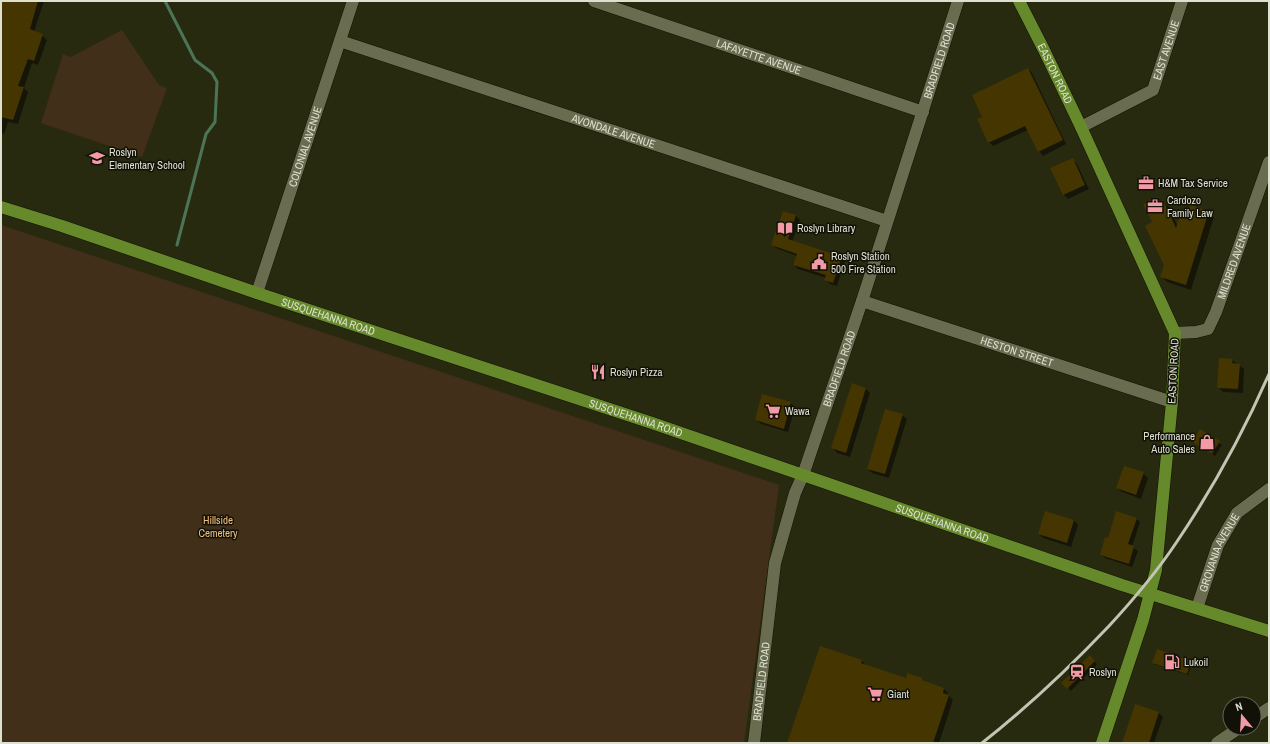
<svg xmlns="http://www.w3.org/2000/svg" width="1270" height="744" font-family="'Archivo Narrow',sans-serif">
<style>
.green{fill:#422f19}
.shadow{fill:#0007}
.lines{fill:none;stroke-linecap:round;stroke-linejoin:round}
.stream{stroke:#4b7556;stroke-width:3}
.building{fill:#443501}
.minor-casing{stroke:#111200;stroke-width:13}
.major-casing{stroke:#111200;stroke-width:13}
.minor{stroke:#6a6c50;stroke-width:12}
.major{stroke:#65892b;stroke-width:12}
.rail{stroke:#c3c5b4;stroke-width:3}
.labels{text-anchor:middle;stroke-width:3;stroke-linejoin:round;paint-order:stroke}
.street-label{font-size:11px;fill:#dee0d0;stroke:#111107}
.poi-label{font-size:11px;fill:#dee0d0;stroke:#111107;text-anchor:start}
.park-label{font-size:11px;fill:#f2bf81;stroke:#111107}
</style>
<rect width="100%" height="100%" fill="#282a10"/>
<path class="green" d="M122,30L159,85L167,88L142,157L41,123L63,54L71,57Z
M1,225L779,485L744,743H1Z"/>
<path class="shadow" d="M1,1H44L34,32L42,35L47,40L38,65L32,63L24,88L28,92L18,124L8,122L4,134L1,133Z
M1028,69L1032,73L1066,144L1043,156L1039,151L1028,130L993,146L989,142L983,117Z
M1072,159L1077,164L1089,189L1068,199L1064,195Z
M1158,198L1169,207L1178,227L1208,212L1214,217L1191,290L1167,282L1162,277L1165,265L1154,223Z
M784,212L796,216L800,220L792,242L841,257L845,261L837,286L830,284L826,280V278L798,269L794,265L797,256L776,248L772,244Z
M1232,360L1244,369L1243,393L1223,392L1218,387Z
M853,385L866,389L870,393L850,457L837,453L833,448Z
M763,395L791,403L795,408L788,432L761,424L756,420Z
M902,415L907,419L889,478L872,473L868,469Z
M1201,431L1222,445L1215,456L1195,443Z
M1143,473L1148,478L1141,499L1122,492L1117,488Z
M1136,518L1140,522L1132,547L1138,551L1132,567L1105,558L1101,555L1108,539Z
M1074,520L1078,525L1071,547L1043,538L1039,534Z
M821,647L862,661L866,665L906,679H922L925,682L944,689L948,693V695L953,700L939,743H788Z
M1090,656L1097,664L1071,691L1063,683Z
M1191,662L1192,663L1188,675L1154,664Z
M1136,705L1159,713L1163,717L1154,743H1123Z"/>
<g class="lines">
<path class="stream" d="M165,1L195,60L212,73L217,82L215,122L206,134L177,245"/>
</g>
<path class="building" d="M1,1H38L30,29L43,34L34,61L28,59L18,86L24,87L13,120L1,117Z
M1028,68L1063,140L1038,152L1025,126L988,143L977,119L982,117L972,95Z
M1073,158L1085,185L1063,195L1050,168Z
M1158,197L1160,201L1163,200L1176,228L1181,212L1187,214L1190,205L1209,211L1186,285L1160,277L1164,265L1145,226L1152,222L1143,204Z
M783,211L796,215L788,239L842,257L833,283L824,280L826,275L793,265L797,254L771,245Z
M1219,358L1233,359L1232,363L1240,364L1238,389L1217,388Z
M852,383L866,388L846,453L831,448Z
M762,394L791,402L784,429L755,420Z
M885,409L903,414L885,474L867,469Z
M1200,429L1220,441L1212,454L1194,443V439Z
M1124,466L1144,472L1136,495L1116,488Z
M1045,511L1074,520L1067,543L1038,534Z
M1116,511L1137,518L1128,544L1134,546L1129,564L1100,555L1105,537L1108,538Z
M820,646L862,660L861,663L906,678L907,673L923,678L922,680L944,688L943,693L949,695L933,743H787Z
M1157,649L1191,661L1187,674L1152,663Z
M1090,655L1095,661L1067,689L1061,683Z
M1135,704L1159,712L1149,743H1122Z"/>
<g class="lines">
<g class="minor-casing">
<g id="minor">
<path id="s1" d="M594,1L923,112"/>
<path id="s2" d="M340,41L887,221"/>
<path id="s3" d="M1081,127L1153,90L1182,1"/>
<path id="s4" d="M257,293L353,1"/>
<path id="s5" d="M862,301L1172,402"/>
<path id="s6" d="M1175,333L1196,332L1208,329L1216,312L1269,162"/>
<path id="s7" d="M1197,608L1218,545L1237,513L1269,489"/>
<path d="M1254,718L1269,708"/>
<path id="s8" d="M754,743L775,563L795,493L803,475L862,301L958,1"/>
<path d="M1217,743L1239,728"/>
</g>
</g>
<g class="major-casing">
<g id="major">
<path id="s9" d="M1019,1L1044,50L1081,127L1175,333L1172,402L1156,570L1143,620L1102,743"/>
<path id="s10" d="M1,207L62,226L257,293L652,423L1122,585L1269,631"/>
</g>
</g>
<use href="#minor" class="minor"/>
<use href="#major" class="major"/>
<path class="rail" d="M982,743C1028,707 1069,668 1109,626C1133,600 1156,573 1176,543C1212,490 1243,433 1269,374"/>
</g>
<defs>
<g id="school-bare" transform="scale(1.2)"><path d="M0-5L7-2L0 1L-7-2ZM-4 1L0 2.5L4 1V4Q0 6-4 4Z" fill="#f39aa7" stroke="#111107" stroke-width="2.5" paint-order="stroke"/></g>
<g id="office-bare" transform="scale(1.2)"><path d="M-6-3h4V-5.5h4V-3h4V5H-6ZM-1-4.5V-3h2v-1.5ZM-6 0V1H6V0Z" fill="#f39aa7" stroke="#111107" stroke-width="2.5" paint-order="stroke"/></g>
<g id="library-bare" transform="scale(1.2)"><path d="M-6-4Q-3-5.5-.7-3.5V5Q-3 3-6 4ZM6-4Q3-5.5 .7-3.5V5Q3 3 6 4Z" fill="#f39aa7" stroke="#111107" stroke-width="2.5" paint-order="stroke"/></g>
<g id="civic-bare" transform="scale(1.2)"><path d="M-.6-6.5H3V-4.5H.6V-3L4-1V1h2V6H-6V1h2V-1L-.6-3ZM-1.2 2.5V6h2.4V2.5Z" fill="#f39aa7" stroke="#111107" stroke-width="2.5" paint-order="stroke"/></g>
<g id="restaurant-bare" transform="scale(1.2)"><path d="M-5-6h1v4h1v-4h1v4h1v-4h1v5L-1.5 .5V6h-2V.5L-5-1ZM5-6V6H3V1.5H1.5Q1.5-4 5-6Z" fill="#f39aa7" stroke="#111107" stroke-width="2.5" paint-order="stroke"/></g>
<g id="supermarket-bare" transform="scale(1.2)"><path d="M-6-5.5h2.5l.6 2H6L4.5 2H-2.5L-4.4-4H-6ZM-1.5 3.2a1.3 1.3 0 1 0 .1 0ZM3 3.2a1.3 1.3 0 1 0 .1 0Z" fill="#f39aa7" stroke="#111107" stroke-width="2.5" paint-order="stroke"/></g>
<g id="shop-bare" transform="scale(1.2)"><path d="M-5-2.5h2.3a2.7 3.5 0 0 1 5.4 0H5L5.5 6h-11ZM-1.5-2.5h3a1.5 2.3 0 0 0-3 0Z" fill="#f39aa7" stroke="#111107" stroke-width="2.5" paint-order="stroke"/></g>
<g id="fuel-bare" transform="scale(1.2)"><path d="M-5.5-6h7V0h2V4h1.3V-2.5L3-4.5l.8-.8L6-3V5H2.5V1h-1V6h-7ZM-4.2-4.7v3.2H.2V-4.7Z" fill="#f39aa7" stroke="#111107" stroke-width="2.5" paint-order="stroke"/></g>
<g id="station-bare" transform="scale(1.2)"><path d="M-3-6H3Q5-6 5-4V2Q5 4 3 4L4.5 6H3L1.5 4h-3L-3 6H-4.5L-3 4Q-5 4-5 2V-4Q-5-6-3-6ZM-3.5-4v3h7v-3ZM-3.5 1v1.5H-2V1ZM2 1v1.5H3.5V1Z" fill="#f39aa7" stroke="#111107" stroke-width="2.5" paint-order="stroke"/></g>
</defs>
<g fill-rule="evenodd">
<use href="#school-bare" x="97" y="158"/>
<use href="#office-bare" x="1146" y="183"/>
<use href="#office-bare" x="1155" y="206"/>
<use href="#library-bare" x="785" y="228"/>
<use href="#civic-bare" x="819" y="262"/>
<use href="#restaurant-bare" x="598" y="372"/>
<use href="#supermarket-bare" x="773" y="411"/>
<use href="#shop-bare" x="1207" y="442"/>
<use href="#fuel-bare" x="1172" y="662"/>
<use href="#station-bare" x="1077" y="672"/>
<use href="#supermarket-bare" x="875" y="694"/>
</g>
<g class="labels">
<g class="street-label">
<text dy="4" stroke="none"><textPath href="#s3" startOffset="123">EAST AVENUE</textPath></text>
<text dy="4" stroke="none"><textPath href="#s1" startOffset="174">LAFAYETTE AVENUE</textPath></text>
<text dy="4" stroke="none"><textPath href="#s8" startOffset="710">BRADFIELD ROAD</textPath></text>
<text dy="4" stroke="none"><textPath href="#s9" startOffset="81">EASTON ROAD</textPath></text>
<text dy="4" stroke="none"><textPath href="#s2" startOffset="288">AVONDALE AVENUE</textPath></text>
<text dy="4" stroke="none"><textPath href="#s4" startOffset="154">COLONIAL AVENUE</textPath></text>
<text dy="4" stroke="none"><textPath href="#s6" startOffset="106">MILDRED AVENUE</textPath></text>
<text dy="4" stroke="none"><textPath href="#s10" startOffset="345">SUSQUEHANNA ROAD</textPath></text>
<text dy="4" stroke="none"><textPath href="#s5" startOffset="163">HESTON STREET</textPath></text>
<text dy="4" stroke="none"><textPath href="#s8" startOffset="386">BRADFIELD ROAD</textPath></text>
<text transform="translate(1173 371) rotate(-87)" y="4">EASTON ROAD</text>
<text dy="4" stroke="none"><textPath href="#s10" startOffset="669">SUSQUEHANNA ROAD</textPath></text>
<text dy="4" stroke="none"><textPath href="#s10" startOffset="993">SUSQUEHANNA ROAD</textPath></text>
<text dy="4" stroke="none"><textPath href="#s7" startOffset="60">GROVANIA AVENUE</textPath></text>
<text dy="4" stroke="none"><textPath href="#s8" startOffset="62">BRADFIELD ROAD</textPath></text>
</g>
<g class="poi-label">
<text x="109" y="156">Roslyn<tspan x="109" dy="13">Elementary School</tspan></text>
<text x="1158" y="187">H&amp;M Tax Service</text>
<text x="1167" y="204">Cardozo<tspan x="1167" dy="13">Family Law</tspan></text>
<text x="797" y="232">Roslyn Library</text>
<text x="831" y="260">Roslyn Station<tspan x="831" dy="13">500 Fire Station</tspan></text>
<text x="610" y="376">Roslyn Pizza</text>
<text x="785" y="415">Wawa</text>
<text x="1195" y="440" text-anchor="end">Performance<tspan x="1195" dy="13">Auto Sales</tspan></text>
<text x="1184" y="666">Lukoil</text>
<text x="1089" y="676">Roslyn</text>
<text x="887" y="698">Giant</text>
</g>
<g class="park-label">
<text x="218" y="524">Hillside<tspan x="218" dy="13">Cemetery</tspan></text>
</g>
</g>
<rect width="1270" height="744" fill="none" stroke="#dee0d0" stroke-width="4"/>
<g transform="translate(1242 716) rotate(342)"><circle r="19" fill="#111107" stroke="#636457"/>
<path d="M0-3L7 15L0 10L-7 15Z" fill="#f39aa7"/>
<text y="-6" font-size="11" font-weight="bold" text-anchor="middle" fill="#dee0d0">N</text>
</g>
</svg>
